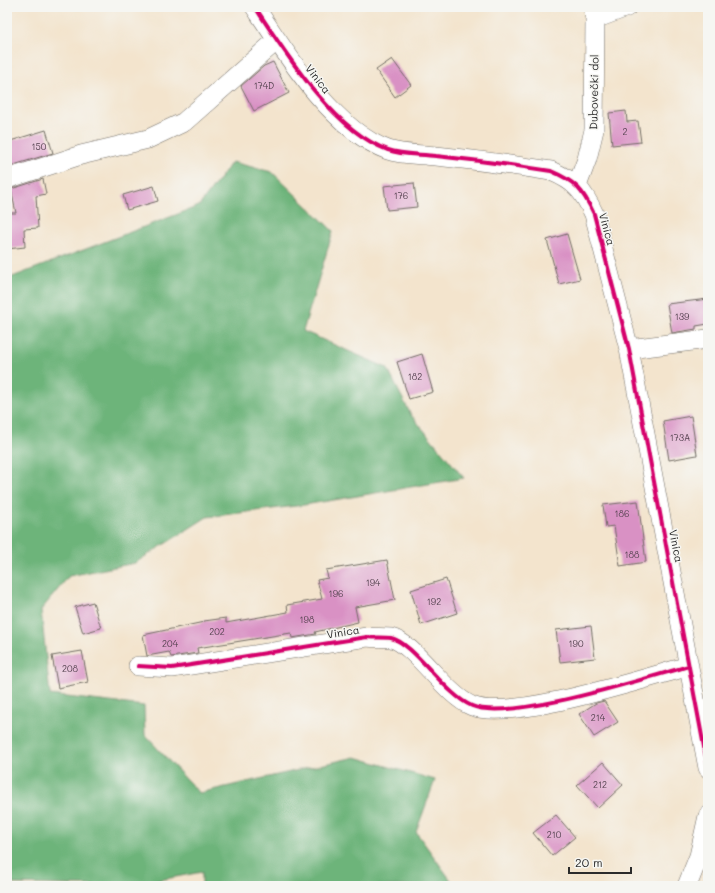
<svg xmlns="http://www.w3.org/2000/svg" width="715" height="893" font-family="Mali,sans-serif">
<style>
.forest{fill:#6db47a;stroke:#4c7052}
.building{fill:#d991c4}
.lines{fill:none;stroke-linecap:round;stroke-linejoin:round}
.street-casing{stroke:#716c64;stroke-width:20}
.street{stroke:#fff;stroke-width:19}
.cycleway-casing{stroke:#f6f6f2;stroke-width:6}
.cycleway{stroke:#d6006c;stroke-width:4}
.labels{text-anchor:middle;stroke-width:3;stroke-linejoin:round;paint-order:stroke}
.number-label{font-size:9px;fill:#564451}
.street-label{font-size:11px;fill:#2b2b2b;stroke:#f6f6f2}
</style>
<rect width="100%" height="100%" fill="#f6f6f2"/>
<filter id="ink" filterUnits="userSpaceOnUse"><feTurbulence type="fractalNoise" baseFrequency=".025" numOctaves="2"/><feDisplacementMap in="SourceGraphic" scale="8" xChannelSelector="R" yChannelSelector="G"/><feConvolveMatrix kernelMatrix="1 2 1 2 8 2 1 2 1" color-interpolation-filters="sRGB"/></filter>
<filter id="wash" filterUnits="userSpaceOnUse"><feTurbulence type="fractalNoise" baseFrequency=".012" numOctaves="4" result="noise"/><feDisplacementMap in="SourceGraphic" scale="16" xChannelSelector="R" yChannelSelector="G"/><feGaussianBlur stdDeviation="0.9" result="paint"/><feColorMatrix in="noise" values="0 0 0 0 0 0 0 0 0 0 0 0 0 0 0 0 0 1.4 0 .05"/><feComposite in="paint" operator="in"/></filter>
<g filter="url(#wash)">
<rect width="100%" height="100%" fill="#f3e4cd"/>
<path class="forest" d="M232,162L272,172L333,231L303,331L387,368L411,415L464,478L304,505L207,517L135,563L69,576L41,610L50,695L144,706L145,735L199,793L355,757L435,780L416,832L455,886H202V872L128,886L7,884V279L199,206Z"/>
<g id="blocks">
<path class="building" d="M392,59L411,85L395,97L376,70Z
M273,62L289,93L254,111L241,86L264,66Z
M626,111L627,122L638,121L641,142L612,145L609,113Z
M46,130L53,153L7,167V142Z
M43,179L46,194L36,196L38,228L24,229L25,247L7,249V213H16L11,189Z
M414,183L417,207L387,210L384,186Z
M154,186L158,201L127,210L123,195Z
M567,234L580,279L559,284L547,240Z
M708,299V324L696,326V329L672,333L667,304Z
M422,354L433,392L409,399L397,362Z
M691,416L697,455L669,460L663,421Z
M638,501L646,562L620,566L614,526L606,527L603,505Z
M387,560L395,600L355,607L358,622L315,632L316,634L292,638L291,633L197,648L198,653L171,657L169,652L147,656L143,635L204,622V621L226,618V623L288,612L287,605L322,599L317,580L328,578L326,570Z
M446,579L457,613L421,625L411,590Z
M93,602L101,628L83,633L75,607Z
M591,626L595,658L560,662L556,630Z
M82,651L88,682L58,688L52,656Z
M604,701L618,722L594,737L579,714L596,703Z
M603,762L623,785L598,808L577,785Z
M556,815L575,837L552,856L533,833Z"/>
</g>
</g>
<g filter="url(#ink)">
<use href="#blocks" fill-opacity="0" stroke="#716c64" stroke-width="1"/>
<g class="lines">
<g class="street-casing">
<path id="street" d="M255,7C286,54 334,131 388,150C402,155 421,154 436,156C475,160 513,165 551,171C575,181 583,190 594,214L629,349L708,768
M595,19L627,7
M7,179L81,155L148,139L184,122L277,40
M577,186L587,159L594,130L595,19L593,7
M629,349L708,339
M138,666L172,668L367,637C375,638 383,637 391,638C414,643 445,695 472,706C510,722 645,678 689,666
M687,886L699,856L708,816"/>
</g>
<use href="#street" class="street"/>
<g class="cycleway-casing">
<path id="cycleway" d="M255,7C286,54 334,131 388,150C402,155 421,154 436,156C475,160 513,165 551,171C575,181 583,190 594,214L629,349L708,768
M138,666L172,668L367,637C375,638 383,637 391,638C414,643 445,695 472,706C510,722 645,678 689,666"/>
</g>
<use href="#cycleway" class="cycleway"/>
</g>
</g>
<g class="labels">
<g class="number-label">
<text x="264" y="89">174D</text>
<text x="625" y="135">2</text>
<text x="39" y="150">150</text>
<text x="401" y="199">176</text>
<text x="682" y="320">139</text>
<text x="415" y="380">182</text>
<text x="680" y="441">173A</text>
<text x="622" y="517">186</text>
<text x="632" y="558">188</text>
<text x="373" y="586">194</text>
<text x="336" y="597">196</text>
<text x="434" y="605">192</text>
<text x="307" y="623">198</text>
<text x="217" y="635">202</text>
<text x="170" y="647">204</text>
<text x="576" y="647">190</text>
<text x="70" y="672">208</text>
<text x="598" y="721">214</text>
<text x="600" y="788">212</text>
<text x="554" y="838">210</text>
</g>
<g class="street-label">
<text transform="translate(318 79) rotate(52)" y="4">Vinica</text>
<text transform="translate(594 92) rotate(-89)" y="4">Dubovečki dol</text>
<text transform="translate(607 229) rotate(75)" y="4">Vinica</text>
<text transform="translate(676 546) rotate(79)" y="4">Vinica</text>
<text transform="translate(343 632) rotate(-9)" y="4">Vinica</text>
</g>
</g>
<rect width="715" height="893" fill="none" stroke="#f6f6f2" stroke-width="24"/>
<path d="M569 867v6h62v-6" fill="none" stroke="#2b2b2b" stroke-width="2"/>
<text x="575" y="867" font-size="12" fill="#2b2b2b" stroke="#f6f6f2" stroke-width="3" paint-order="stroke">20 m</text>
</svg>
